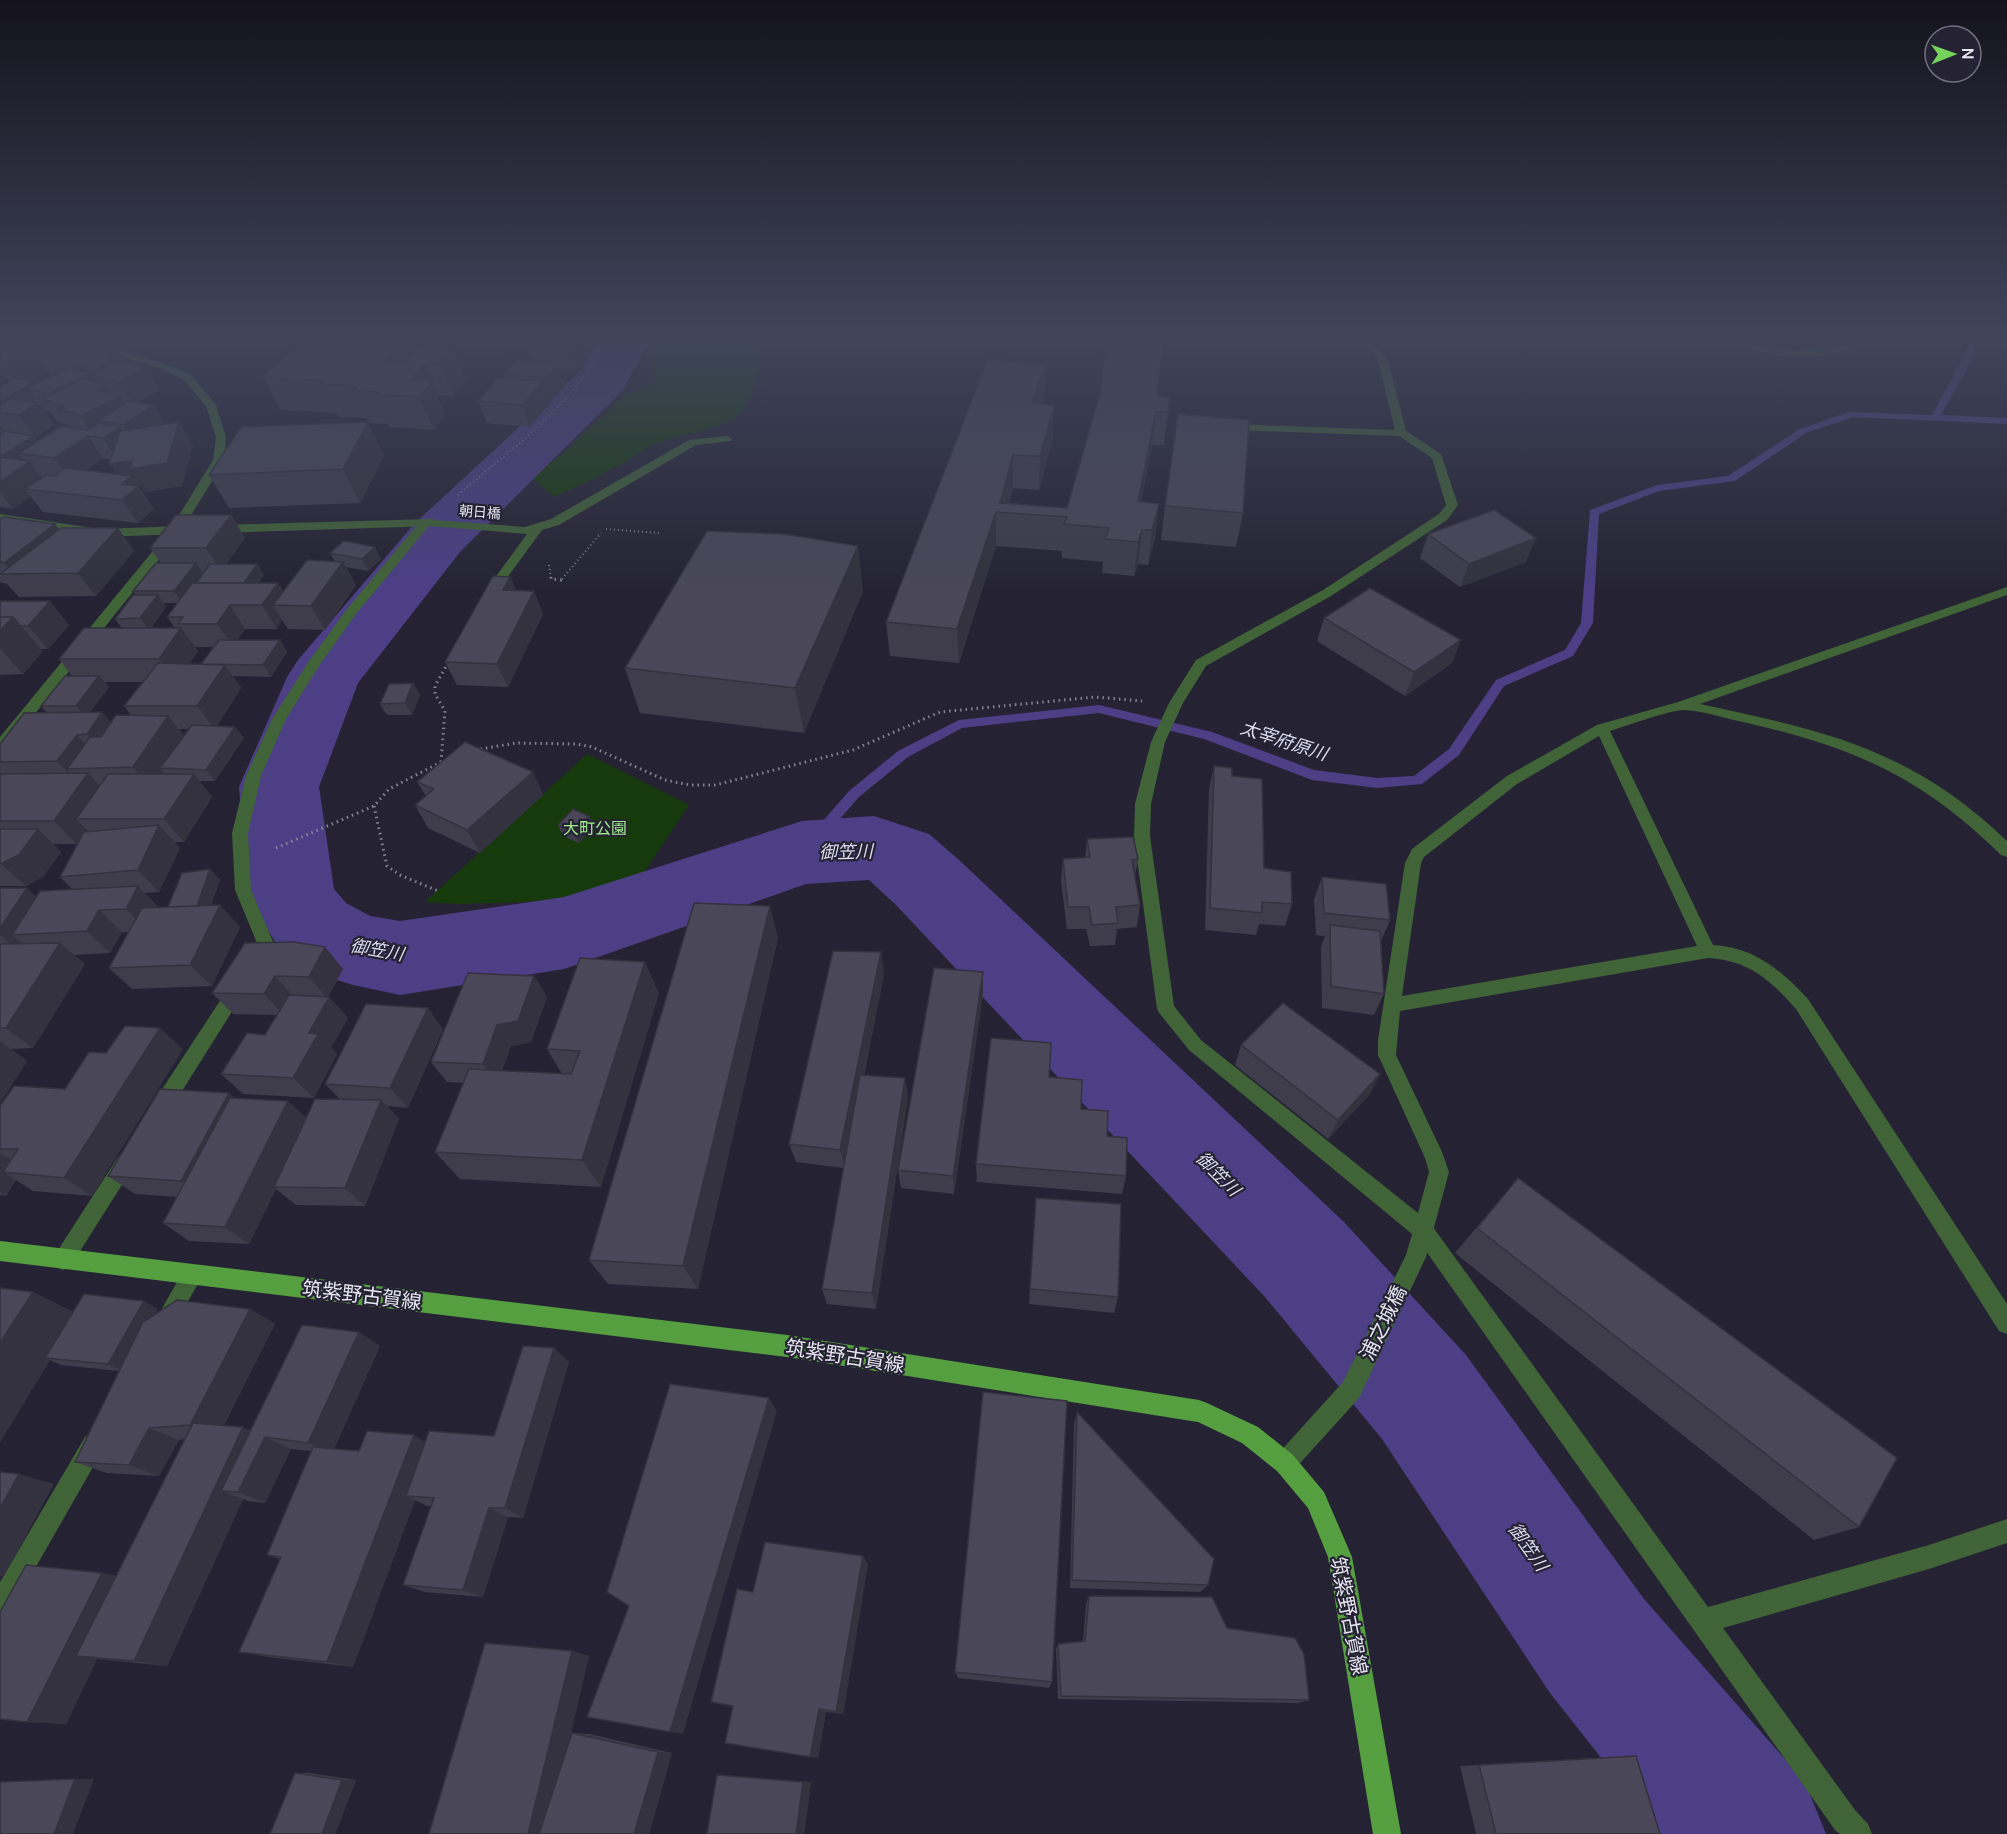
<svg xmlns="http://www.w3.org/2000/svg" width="2007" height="1834" font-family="Manrope,'Noto Sans JP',sans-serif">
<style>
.green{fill:#173a0c}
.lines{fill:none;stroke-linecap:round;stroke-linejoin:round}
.stream{fill:#4c3f86;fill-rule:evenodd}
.river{fill:#4c3f86;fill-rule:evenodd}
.path-far1{stroke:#868592;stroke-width:2;stroke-dasharray:1 3;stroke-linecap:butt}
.path{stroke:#868592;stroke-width:3;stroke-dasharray:1.5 4;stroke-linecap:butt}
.service{fill:#406337;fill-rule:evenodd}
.minor{fill:#406337;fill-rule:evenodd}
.tertiary{fill:#406337;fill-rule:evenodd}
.primary{fill:#569f41;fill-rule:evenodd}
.wall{fill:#3f3d4c;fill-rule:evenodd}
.shaded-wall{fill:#33323e}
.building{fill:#494758;stroke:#33323e;stroke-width:1.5}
.labels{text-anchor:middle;stroke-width:4.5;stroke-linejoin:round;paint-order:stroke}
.far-street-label{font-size:14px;fill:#e5e4ef;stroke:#252333}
.park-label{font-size:16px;fill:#a0ea8c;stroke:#252333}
.water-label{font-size:18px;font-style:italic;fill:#dcdaef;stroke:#252333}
.near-street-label{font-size:20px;fill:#e5e4ef;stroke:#252333}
</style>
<rect width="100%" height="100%" fill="#252333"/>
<path class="green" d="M645,334H760C760,358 757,394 741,412C726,430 681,434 660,442C645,448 630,459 616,467C596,478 575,488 554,497L531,477L566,451L625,395L655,382Z
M587,754L689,805L639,880L556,901L460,904L425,902Z"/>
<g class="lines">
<path class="stream" d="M1974,334H1982L1975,345L1972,360L1941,415L2007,418V424L1853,417L1806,433L1735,481L1659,491L1599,514L1593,623L1573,656L1504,686L1459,755L1422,784L1377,788L1312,780L1204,739L1099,713L962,728L908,757L859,797L807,857L802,858L795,853L849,791L898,751L959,720L1099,705L1212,732L1314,770L1377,778L1414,776L1449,749L1496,680L1565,650L1581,623L1590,510L1657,485L1728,476L1800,429L1849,412L1932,415L1962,360L1967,345Z"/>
<path class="river" d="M602,334H654L622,391L460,552L358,683L319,787L334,889L346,903L370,916L400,921L564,897L802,821L874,816L929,834L958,859L1343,1221L1466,1355L1644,1599L1805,1782L1826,1834H1661L1550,1693L1382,1439L1265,1297L896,905L869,880L806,884L564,969L400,995L353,985L321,975L282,953L248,898L239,787L287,677L298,660L414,524L581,370Z"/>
<path class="path-far1" d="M458,495C496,462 581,398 598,352C600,347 601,340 602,334
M606,529L659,533
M549,565L551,579
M562,579L601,533"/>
<path class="path" d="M551,577V579L561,580L564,577
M475,750L516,743L576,744L592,747L665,780L690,785H715L853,750L940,712L1095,697L1142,701
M441,762L445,711L435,694V686L449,661
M374,806L387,866L400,875L438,891
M276,848L374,806L389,789L443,761"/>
<path class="service" d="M727,436L732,439L731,441L696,445L559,525L542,530L493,597L489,598L483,594L527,534L429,526L356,614L319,666L286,719L261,776L248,833L251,890L274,944L262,965L256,967L250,965L247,960L257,943L235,890L232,833L246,776L272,719L309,661L347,609L422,519L525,527L551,519L689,440Z
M237,982L243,984L246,989L243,994L167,1115L160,1117L153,1115L151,1109L153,1103L231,984Z
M125,1154L132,1157L135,1163L132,1169L70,1267L63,1270L56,1267L53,1260L56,1253L118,1157Z
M1423,1220L1430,1223L1708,1607L1929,1545L2007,1519V1543L1929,1569L1723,1628L1855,1810L1868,1824L1872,1834H1840L1835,1830L1416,1237L1413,1230L1416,1223Z
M192,1265L199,1268L202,1275L199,1282L174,1326L167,1330L160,1326L156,1319L160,1312L185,1268Z
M93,1434L101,1437L104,1445L101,1453L9,1614L0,1617V1582L85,1437Z"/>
<path class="minor" d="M1334,334H1370L1369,337L1388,360L1406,431L1441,454L1458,505L1447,520L1331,596L1206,666L1183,703L1165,742L1151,804L1150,836L1174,1006L1201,1040L1418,1213L1429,1172L1425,1158L1378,1055V1040L1405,863L1412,849L1507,776L1597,725L1678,702L2007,587V595L1700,704C1826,731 1911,749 2007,841V857L2001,855C1923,778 1854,747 1747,723C1727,719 1705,711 1685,710C1672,709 1626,726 1610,731L1713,945C1754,947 1781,970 1808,999L2007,1304V1334L1999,1331L1796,1009C1769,979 1750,961 1708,958L1400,1011L1396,1055L1442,1152L1449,1172L1426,1257L1359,1398L1293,1471L1285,1474L1277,1471L1274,1463L1277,1455L1343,1382L1406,1255L1412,1234L1189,1050L1160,1014L1157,1009L1134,836L1135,804L1151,742L1169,703L1196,660L1323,590L1439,514L1446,505L1432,458L1399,436L1232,430L1227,427L1232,424L1395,430L1378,360L1361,340L1339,337ZM1599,736L1697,946L1402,996L1421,863L1424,857L1517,784Z
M1717,334H1729L1761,346L1798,351L1836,346L1868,334H1880C1846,364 1751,363 1717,334Z
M0,514L100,529L184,526L190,530L184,534L100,537L0,522Z
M432,519L436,520V526L216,533L210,529L216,525Z
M170,534L174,535V541L5,751L0,752V737L166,535Z"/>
<path class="tertiary" d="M42,334H57L167,364L191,375L216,405L226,437L225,460L180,533L176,534L170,530L213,460L216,437L206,406L183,379L159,368Z"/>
<path class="primary" d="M0,1241L787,1335L1199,1400L1207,1403L1258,1427L1293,1455L1324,1492L1352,1557L1401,1834H1373L1328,1557L1308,1508L1277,1471L1242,1443L1198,1422L787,1357L0,1261Z"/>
</g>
<path class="wall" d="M0,334L61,338L64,342L146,368L160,390L137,402L193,445L182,486L145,492L140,485H138L154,509L138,523L43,512L30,496L13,509L0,507V381L3,386L12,380L3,378L0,373ZM49,372L52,376L36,383L31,380ZM44,410L51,413L57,422L70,426L71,427L37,441L35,438L54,425ZM103,458L110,460L115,474L86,470Z
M529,334H585L587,339L580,348L584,361L578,370L559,369L565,387L551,401L549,400L550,403L530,427L487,423L478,401L505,378L504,373L531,361L526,346L527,345L525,338Z
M405,338L412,356L421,346L466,380L453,396L440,395L438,397L445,415L434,430L390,427L388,424L369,423L367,418L338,417L336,413L280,410L263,377L337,342Z
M1045,365L1044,397L1042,405L1053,439L1039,490L1013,488L1009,503L1067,508L1157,396L1168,412L1164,445H1152L1141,502L1159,504L1155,538L1148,565L1138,564L1134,576L1102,573L1103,562L1062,558V551L996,546L959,663L890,656L886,622Z
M384,456L360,503L229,508L209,475Z
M1165,506L1243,513L1236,547L1161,540Z
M231,515L245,538L226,564H257L264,575L259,583L283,592L335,561L330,553L381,559L368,571L346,567L356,585L325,630L288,629L282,620L277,629H245L237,640H280L287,652L271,677L233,676L241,688L217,726L235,727L244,738L215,781H199L212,797L184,842H174L180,848L159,892L145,893L158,907H168L210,869L220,880L211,905H220L240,927L212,986L132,989L109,968L128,932H122L110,953L74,955L85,964L33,1048L11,1049L27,1061L0,1103V888L36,896L72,889L60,877L88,832L86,829L76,844H53L61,852L43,877L26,886H0V744L47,713L41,706L72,676L59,659L122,628L115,619L136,595L133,591L161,563L150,548ZM163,603H177L167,617L175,628H151L166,607ZM190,640L195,647H214L201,664H189L198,651ZM105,682H142L124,706L131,715L111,723L90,712L109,687ZM179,729H189L184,736Z
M0,519L55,524L59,529L118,528L134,551L96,596L19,597L7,584L0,582Z
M1428,534L1526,562L1460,587L1420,558Z
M510,577L516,590L534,591L543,614L508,687L457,685L445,662Z
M863,591L804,733L640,713L625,668Z
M0,601L69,625L48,649H41L43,651L23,674L0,675Z
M1324,618L1452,663L1405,696L1317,641Z
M413,683L420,695L412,715H387L380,704Z
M1214,766L1232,776L1264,868L1292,904L1285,926L1259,924L1256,935L1205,930L1209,789Z
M533,772L543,795L480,853L428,828L415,805L426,796L417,782Z
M589,816L594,827L579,843L563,836L558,825Z
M1087,839L1138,859L1135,877L1140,905L1137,927L1117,929L1115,945L1090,946L1086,929H1067L1061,881L1063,859L1085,858Z
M1322,877L1390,920L1381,941L1384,994L1374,1015L1322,1008L1321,946L1325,936L1316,935L1314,899Z
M778,938L698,1289L608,1284L589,1260Z
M245,943L343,969L328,997H329L348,1018L331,1048L337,1054L314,1098L243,1094L221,1074L265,1035L277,1015L233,1014L212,993Z
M881,952L884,974L864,1076L905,1078L908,1098L876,1309L827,1304L822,1289L844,1168L796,1162L789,1144Z
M983,972V994L954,1194L901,1188L898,1170Z
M534,976L547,997L531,1042L511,1046L502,1071L562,1074L547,1049L659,993L601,1187L460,1179L435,1152L464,1083L447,1082L431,1062Z
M443,1029L408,1108L387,1106L399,1119L365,1206L296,1205L276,1189L249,1244L189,1241L163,1223L178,1197L135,1194L108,1176L236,1099L306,1117L340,1099L325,1084Z
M1241,1045L1370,1094L1328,1139L1235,1065Z
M183,1049L92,1196L33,1191L16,1180L6,1196L0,1195V1106L65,1089L106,1053Z
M1049,1077L1081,1109L1107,1136L1126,1176L1122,1194L977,1182L976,1164Z
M1518,1178L1859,1527L1814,1540L1455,1253Z
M1036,1198L1118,1297L1114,1313L1029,1304Z
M0,1288L33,1292L73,1312L158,1309L155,1314L250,1309L275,1324L224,1425L250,1430L380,1346L334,1449L359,1451L425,1442L494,1436L554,1348L569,1362L523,1518L508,1517L483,1597L425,1592L403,1585L431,1506H427L415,1500L353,1667L269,1657L239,1652L280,1559L267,1555L311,1451L291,1449L265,1503L248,1501L243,1499L167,1666L97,1659L66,1724L27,1722L102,1573L116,1576L185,1439L179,1440L159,1476L107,1473L75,1462L119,1371L61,1365L50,1360L0,1442Z
M1077,1412L1208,1585L1200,1592L1070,1588L1074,1424Z
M868,1564L843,1714L826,1712L818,1758L733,1707L711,1702L753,1592Z
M1089,1596L1227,1628L1309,1700L1298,1703L1058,1699L1056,1649L1058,1644L1083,1642L1086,1603Z
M572,1651L589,1656L568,1745L572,1733L589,1734L672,1753L649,1834H429Z
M955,1672L1052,1682L1049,1688L958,1678Z
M1636,1756L1660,1834H1476L1460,1766Z
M295,1773H309L356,1780L335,1834H270Z
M717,1775L811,1782L804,1834H707Z"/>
<path class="shaded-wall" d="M0,334H31L40,347L61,338L75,359L37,354L49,372L23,384L8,362L22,355L9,336Z
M569,334H585L587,339L580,348L584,361L578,370L571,348L565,338Z
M0,336L11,351L0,356Z
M405,338L418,370L382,361Z
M453,347L466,380L453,396L440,363Z
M118,351L132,373L146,368L160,390L133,404L119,382L98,376L94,370L107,356Z
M427,362L440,395L438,397L445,415L434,430L419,397L410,381Z
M558,365L565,387L551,401L544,378Z
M1045,365L1044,397L1031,437L1032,403Z
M83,366L88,374L90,373L99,387L105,385L114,399L120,396L134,418L98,420L106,433L94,437L81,416L64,406L54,403L48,394L85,376L80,368Z
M0,381L10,396L35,381L43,393L27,388L54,425L36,438L19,415L0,413Z
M543,381L550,403L530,427L523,405Z
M154,405L168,428L138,448L123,425Z
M1054,406L1053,439L1039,490L1040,456Z
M1156,412L1152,445L1134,535L1138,501Z
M179,422L193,445L182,486L145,492L140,485H138L154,509L138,523L122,500L129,494L109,464Z
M368,422L384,456L360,503L343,469Z
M0,425L5,432L0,434Z
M120,427L135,449L118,461L103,438Z
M34,436L49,458L19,453L27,463L30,461L47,484L25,489L30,496L13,509L0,492V457Z
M88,436L103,458L71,481L54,458Z
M1013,455V488L1007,513L1000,503Z
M1159,504L1155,538L1148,565L1152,530Z
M996,512V546L959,663L957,629Z
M231,515L245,538L221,571L206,548Z
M55,524L73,547L13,573L4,563Z
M118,528L134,551L96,596L78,573Z
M1142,530L1138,564L1134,576L1138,542Z
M1536,538L1526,562L1460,587L1469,564Z
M858,546L863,591L804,733L795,688Z
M375,547L381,559L368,571L362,559Z
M343,562L356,585L325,630L311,606Z
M196,563L204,575L182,603L174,591Z
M257,564L264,575L246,602L239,590Z
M510,577L520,600L503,590Z
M278,583L292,606L273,605L282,620L277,629L262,605Z
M534,591L543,614L508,687L497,664Z
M158,595L166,607L149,630L140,618Z
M50,601L69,625L48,649L28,626Z
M230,605L245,629L233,647L217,624Z
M13,617L43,651L23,674L0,648V631Z
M181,628L198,651L177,682L159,659Z
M280,640L287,652L271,677L263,665Z
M1461,640L1452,663L1405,696L1414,672Z
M225,665L241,688L215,729L197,706Z
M99,676L109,687L86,718L76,706Z
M413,683L420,695L412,715L405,703Z
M102,712L122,736L107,757L87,734Z
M168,716L187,739L160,768L164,773L153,790L133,767Z
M235,727L244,738L215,781L206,770Z
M77,735L98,758L67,769L80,783L79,784L57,761Z
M533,772L543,795L480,853L467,830Z
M88,773L109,796L76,819L86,829L76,844L54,821Z
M194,774L212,797L184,842L164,819Z
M589,816L594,827L579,843L574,831Z
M159,825L180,848L159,892L138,870Z
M38,829L61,852L43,877L26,886L1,864Z
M210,869L220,880L206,920L196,909Z
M138,886L159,909L148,931L126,909Z
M27,888L51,910L12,935L27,948L23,954L0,935V928Z
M220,905L240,927L212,986L190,965Z
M770,906L778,938L698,1289L683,1266Z
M99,910L122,932L110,953L87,931Z
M60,943L85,964L33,1048L6,1028Z
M325,947L343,969L327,998L309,977Z
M881,952L884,974L845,1168L840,1150Z
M645,962L659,993L601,1187L582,1160Z
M983,972V994L954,1194L953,1176Z
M275,976L295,998L284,1015L264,994Z
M534,976L547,997L531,1042L511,1046L497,1084L483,1064L497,1025Z
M329,997L348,1018L331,1048L337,1054L314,1098L293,1078L309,1033Z
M428,1008L443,1029L408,1108L390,1088Z
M160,1028L183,1049L92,1196L64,1178Z
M0,1041L27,1061L0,1103Z
M1380,1074L1370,1094L1328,1139L1338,1120Z
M905,1078L908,1098L876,1309L872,1293Z
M229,1093L251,1112L205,1198L181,1181Z
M381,1100L399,1119L365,1206L345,1188Z
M288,1101L309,1120L274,1187L276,1189L249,1244L225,1227Z
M0,1153L23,1167L3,1172L16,1180L6,1196L0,1192Z
M33,1292L78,1315L45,1358L50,1360L0,1442V1343Z
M144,1301L158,1309L123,1371L108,1364Z
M250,1309L275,1324L218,1437L190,1425Z
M359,1332L380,1346L332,1454L308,1443Z
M554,1348L569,1362L523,1518L505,1508Z
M769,1398L777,1411L683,1734L670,1732Z
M243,1427L291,1449L265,1503L238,1492L221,1491L243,1499L167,1666L134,1661Z
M149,1428L179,1440L159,1476L129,1465Z
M414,1435L434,1447L406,1496L415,1500L353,1667L327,1662Z
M19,1474L54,1484L4,1576H0V1508Z
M489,1508L508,1517L483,1597L463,1590Z
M863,1556L868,1564L843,1714L836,1712Z
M102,1573L135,1581L76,1656L97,1659L66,1724L27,1722Z
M572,1651L589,1656L547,1834H528Z
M819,1709L826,1712L818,1758L810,1757Z
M658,1752L672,1753L649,1834H634Z
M75,1779H94L73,1834H54Z
M342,1780H356L335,1834H322Z
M803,1782H811L804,1834H796Z"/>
<path class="building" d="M0,334H13L9,336Z
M36,334H48L61,338L8,362L0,360V350Z
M529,334H569L565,338L578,339L571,348L526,346L532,339L525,338Z
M1107,334H1163L1157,396L1169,398L1168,412H1156L1138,501L1159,504L1152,530H1142L1138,542L1105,539L1109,528L1064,524L1067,517L996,512L957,629L886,622L988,359L1045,365L1032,403L1054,406L1040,456L1013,455L1000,503L1067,508L1101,390Z
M345,335L405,338L382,361L406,362L421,346L453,347L440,363L427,362L410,381L432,382L419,397L375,394L377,392L353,390L358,386L321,384L324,381L263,377L302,340L337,342Z
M74,337L118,351L107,356L117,359L94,370L83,366L80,368L37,354Z
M118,360L146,368L119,382L91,374Z
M518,360L558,365L544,378L504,373Z
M70,367L90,373L48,394L27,388Z
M16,378L35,381L0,402V387Z
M84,378L105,385L96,389L120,396L81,416L58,409L64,406L42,399Z
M499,378L543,381L523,405L478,401Z
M9,399L38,403L19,415L0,413V405Z
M129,401L154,405L123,425L98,420Z
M1178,414L1249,420L1243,513L1165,506Z
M179,422L167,463L130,469L132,461L109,464L120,431Z
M368,422L343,469L209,475L241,427Z
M98,423L120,427L103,438L88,436L54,458L19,453L61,426L88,430Z
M4,431L34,436L0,457L30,461L0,482V433Z
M65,468L132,476L122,484L139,486L122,500L25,489L46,475L54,476Z
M1494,510L1536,538L1469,564L1428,534Z
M176,515H231L206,548H150Z
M4,517L55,524L4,563L0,562V519Z
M61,528H118L78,573L0,574Z
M707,531L783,534L858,546L795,688L625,668Z
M344,541L375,547L362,559L330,553Z
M307,560L343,562L311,606L273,605Z
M156,563H196L174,591H133Z
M210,564H257L244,583H196Z
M493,576L510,577L503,590L534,591L497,664L445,662Z
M192,583H278L262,605H230L217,624H178L183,617H167Z
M1370,588L1461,640L1414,672L1324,618Z
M133,595H158L140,618L115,619Z
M0,601H50L28,626H21L13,617H0Z
M0,617H13L0,631Z
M84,628H181L159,659H59Z
M219,640H280L263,665L201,664Z
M158,663L225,665L197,706H124Z
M65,676H99L76,706H41Z
M413,683L405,703L380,704L389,684Z
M102,712L87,734L77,735L57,761L0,762V744L24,713Z
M116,715L168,716L133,767L67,769L90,737H101Z
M192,725L235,727L206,770L160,768Z
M465,742L533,772L467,830L415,805L434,789L417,782Z
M1214,766L1232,768V776L1262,779L1264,868L1291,872L1292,904L1262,902V913L1210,908Z
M88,773L54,821H0V774Z
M108,774H194L164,819H76Z
M573,809L589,816L574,831L558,825Z
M159,825L138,870L60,877L84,832Z
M0,829H38L19,855L0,864Z
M1133,837L1138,859L1132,860L1140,905L1116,907L1118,923L1092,925L1089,907H1068L1063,859L1090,857L1087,839Z
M210,869L197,906L168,907L182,873Z
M1322,877L1386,884L1390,920L1324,913Z
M138,886L126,909L99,910L87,931L12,935L40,891Z
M0,888H27L0,928Z
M694,903L770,906L683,1266L589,1260Z
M220,905L190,965L109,968L142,908Z
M1330,925L1380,931L1384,994L1331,986Z
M294,942L325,947L309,977L275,976L264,994L212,993L245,943Z
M60,943L6,1028H0V944Z
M833,951L881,952L840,1150L789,1144Z
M580,958L645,962L582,1160L435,1152L469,1069L571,1074L580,1051L547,1049Z
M934,968L983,972L953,1176L898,1170Z
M468,973L534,976L518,1021L497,1025L483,1064L431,1062Z
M289,995L329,997L309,1033L318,1034L293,1078L221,1074L247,1033L265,1035Z
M1283,1003L1380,1074L1338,1120L1241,1045Z
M366,1004L428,1008L390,1088L325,1084Z
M125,1026L160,1028L64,1178L3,1172L18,1149H0V1106L14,1086L65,1089L89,1052L106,1053Z
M991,1038L1051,1043L1049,1077L1082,1080L1081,1109L1108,1111L1107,1136L1127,1138L1126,1176L976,1164Z
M860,1075L905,1078L872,1293L822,1289Z
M160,1089L229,1093L181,1181L108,1176Z
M230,1098L288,1101L225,1227L163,1223Z
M315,1099L381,1100L345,1188L274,1187Z
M1518,1178L1897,1458L1859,1527L1477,1228Z
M1036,1198L1121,1204L1118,1297L1030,1289Z
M0,1288L33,1292L0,1343Z
M84,1294L144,1301L108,1364L45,1358Z
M177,1300L250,1309L190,1425L149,1428L129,1465L75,1462L143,1322Z
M302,1325L359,1332L308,1443L265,1437L238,1492L221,1491Z
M523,1346L554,1348L505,1508H489L463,1590L403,1585L434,1498L406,1496L429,1431L494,1436Z
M670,1384L769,1398L670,1732L587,1717L629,1606L607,1592Z
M983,1392L1067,1401L1052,1682L955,1672Z
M1077,1412L1214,1559L1208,1585L1072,1580Z
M193,1423L243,1427L134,1661L76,1656Z
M367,1431L414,1435L327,1662L239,1652L281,1557L267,1555L313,1447L359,1451Z
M0,1472L19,1474L0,1508Z
M765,1542L863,1556L836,1712L819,1709L810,1757L725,1743L733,1706L711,1702L737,1589L753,1592Z
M26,1565L102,1573L27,1722L0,1719V1612Z
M1089,1596L1212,1597L1227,1628L1295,1638L1304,1654L1309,1700L1061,1696L1058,1644L1085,1641Z
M485,1643L572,1651L528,1834H429Z
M572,1733L658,1752L634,1834H539Z
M1636,1756L1660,1834H1496L1479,1765Z
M295,1773L342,1780L322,1834H270Z
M717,1775L803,1782L796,1834H707Z
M75,1779L54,1834H0V1782Z"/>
<linearGradient id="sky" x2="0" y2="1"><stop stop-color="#14131c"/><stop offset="0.57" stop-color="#40455b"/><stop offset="1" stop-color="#40455b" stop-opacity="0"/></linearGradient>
<rect width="2007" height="591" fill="url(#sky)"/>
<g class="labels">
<g class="far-street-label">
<text transform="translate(480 512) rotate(5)" y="5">朝日橋</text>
</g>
<g class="park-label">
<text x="595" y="834">大町公園</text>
</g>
<g class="water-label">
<text transform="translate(1284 741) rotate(18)" y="6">太宰府原川</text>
<text transform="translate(846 852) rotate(-1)" y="6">御笠川</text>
<text transform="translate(377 950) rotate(10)" y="6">御笠川</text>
<text transform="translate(1218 1174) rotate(45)" y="6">御笠川</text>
<text transform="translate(1528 1547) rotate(55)" y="6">御笠川</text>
</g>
<g class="near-street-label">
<text transform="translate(362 1295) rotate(7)" y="7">筑紫野古賀線</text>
<text transform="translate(1383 1323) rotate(-64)" y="7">浦之城橋</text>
<text transform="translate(845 1356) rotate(9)" y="7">筑紫野古賀線</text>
<text transform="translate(1349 1616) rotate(79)" y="7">筑紫野古賀線</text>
</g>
</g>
<g transform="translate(1953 54) rotate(89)"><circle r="28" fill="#252333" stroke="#72707e" stroke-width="1.5"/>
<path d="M0-4.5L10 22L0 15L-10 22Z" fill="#75d25b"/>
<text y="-9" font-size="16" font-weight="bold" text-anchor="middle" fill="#e5e4ef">N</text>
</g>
</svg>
